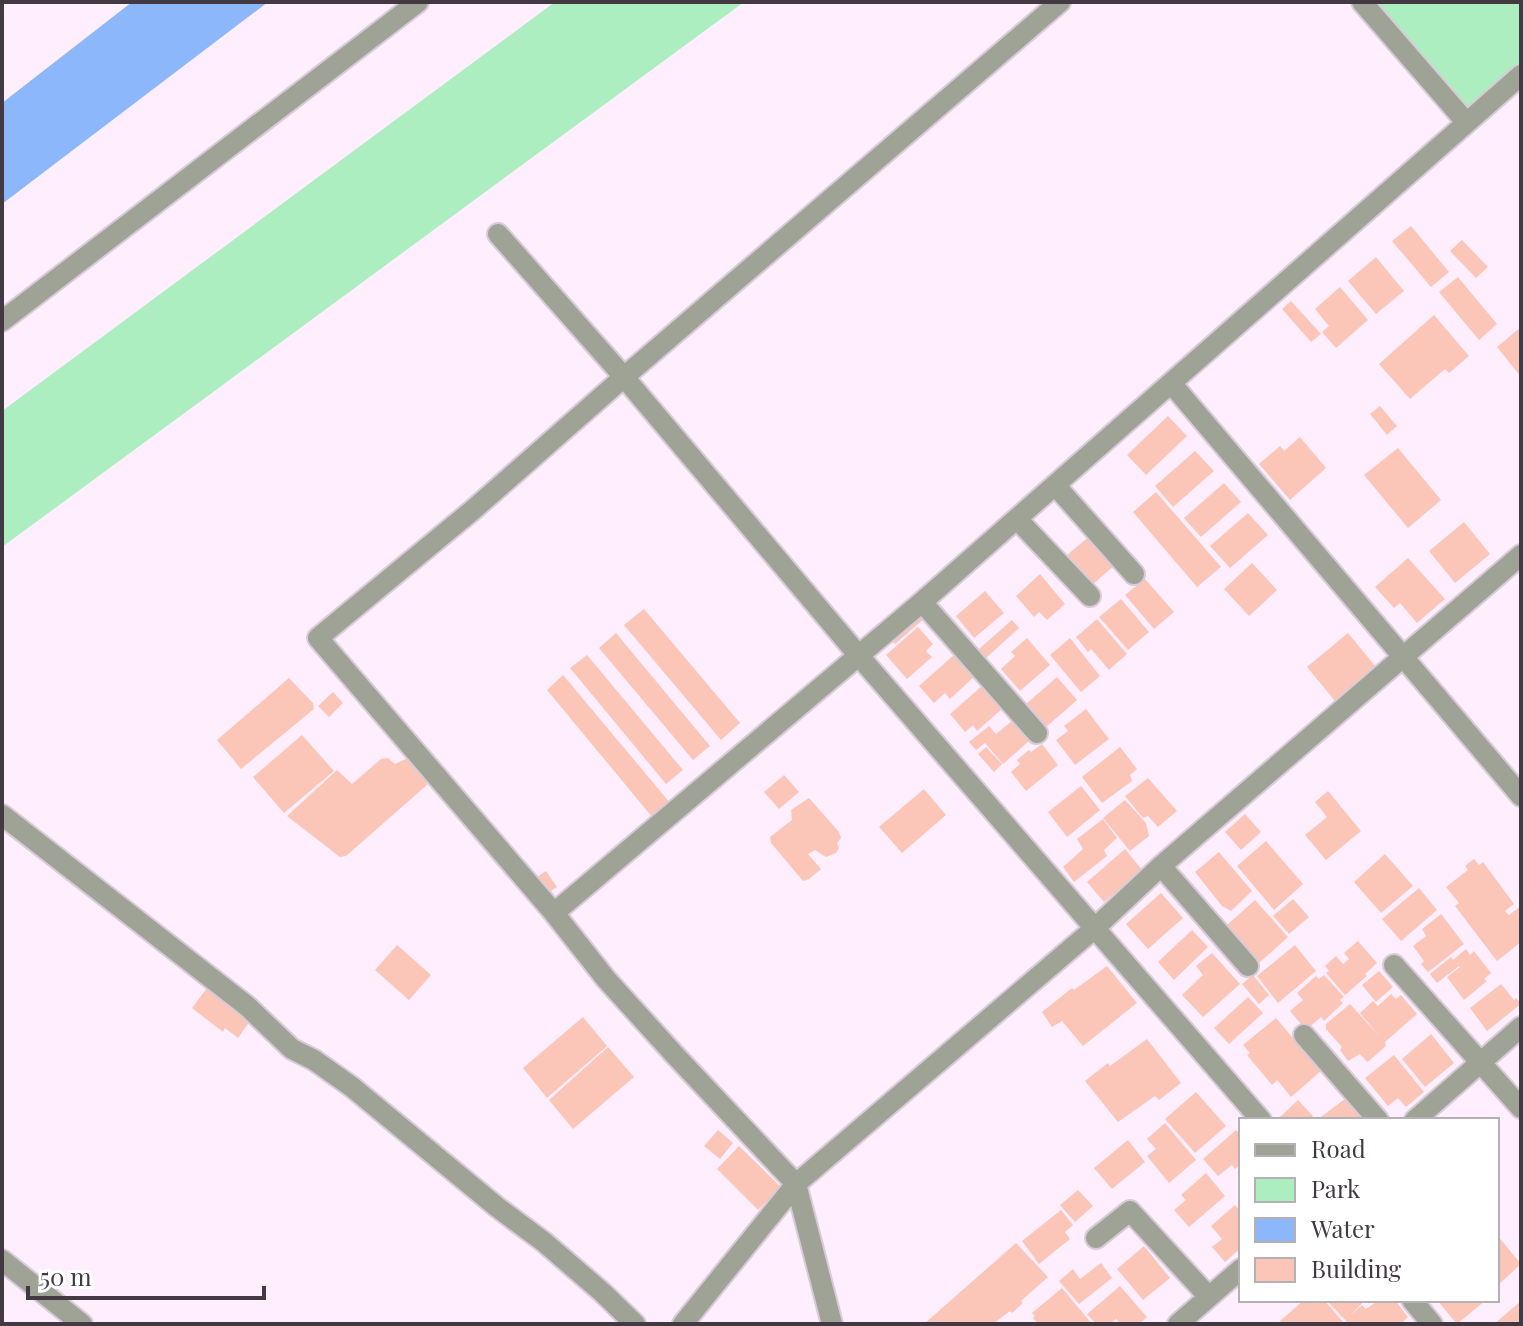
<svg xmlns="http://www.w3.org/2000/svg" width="1523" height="1326" font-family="'Playfair Display',serif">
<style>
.green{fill:#aceebf}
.water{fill:#8cb7fa}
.building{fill:#fbc6b8}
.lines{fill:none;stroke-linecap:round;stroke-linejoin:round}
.minor-casing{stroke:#d9cad9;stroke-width:24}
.minor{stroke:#9fa395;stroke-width:20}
</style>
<rect width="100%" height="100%" fill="#feeefe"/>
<path class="green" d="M555,2H744L2,547V411Z
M1376,2H1521V64L1469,110Z"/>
<path class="water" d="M132,2H268L2,204V103Z"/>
<path class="building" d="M1411,226L1449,272L1431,287L1392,241Z
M1462,240L1488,267L1476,278L1450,251Z
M1376,257L1404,291L1376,314L1348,281Z
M1458,277L1497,324L1479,340L1439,292Z
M1340,287L1368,320L1336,348L1322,332L1329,326L1315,309Z
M1291,301L1321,334L1311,342L1282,309Z
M1434,315L1469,356L1449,373L1445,369L1410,399L1379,364Z
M1521,327V377L1497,347Z
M1380,406L1397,426L1387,435L1370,414Z
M1168,416L1187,436L1146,475L1127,455Z
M1300,437L1326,468L1290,500L1259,464L1280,446L1284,451Z
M1398,448L1441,500L1408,528L1364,475Z
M1195,451L1214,471L1173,507L1155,486Z
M1224,483L1241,502L1201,537L1184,518Z
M1156,492L1221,567L1197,587L1133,512Z
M1248,513L1268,535L1230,568L1210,546Z
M1464,522L1490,554L1455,583L1429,551Z
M1091,535L1116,564L1092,585L1067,555Z
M1408,558L1445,599L1417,623L1400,603L1394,608L1375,587Z
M1252,563L1277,590L1249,616L1224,589Z
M1040,574L1065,604L1047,620L1039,612L1034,617L1016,596Z
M1145,579L1174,612L1154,629L1125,595Z
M985,591L1004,613L974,638L956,616Z
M1121,599L1149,632L1128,650L1099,617Z
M644,609L740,723L721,740L624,625Z
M921,613L925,618L895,644L890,639Z
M1097,619L1127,654L1109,670L1091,649L1088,652L1076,637Z
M1012,620L1019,628L986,658L979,649Z
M918,627L933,644L926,651L932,657L907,679L886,655Z
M616,633L710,746L693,760L599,648Z
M1348,633L1376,667L1335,701L1307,667Z
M1027,638L1050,665L1020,691L1001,669L1015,656L1011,652Z
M1070,638L1100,676L1081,692L1050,655Z
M955,654L975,676L950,699L945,693L934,703L919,686Z
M587,655L683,770L666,784L570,668Z
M563,675L671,804L653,818L547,690Z
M1057,677L1077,700L1045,728L1025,705Z
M289,678L313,703L314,709L241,769L217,740Z
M983,685L1003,708L977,731L973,725L965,732L950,714Z
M333,692L343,703L329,717L318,706Z
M1086,709L1109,739L1075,765L1056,740L1068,731L1064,726Z
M1012,721L1029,741L1003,764L985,743L976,750L969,742L989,726L996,734Z
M302,735L334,771L284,813L253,777Z
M1042,744L1058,765L1026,791L1011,772L1020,764L1017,760L1029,750L1031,752Z
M986,747L1002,764L994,772L978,754Z
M1120,747L1137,769L1130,775L1132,781L1102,803L1082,777Z
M388,758L395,764L408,758L425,778L427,785L346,856L340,857L287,816L337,770L352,784L381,759Z
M784,775L799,792L779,809L764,792Z
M1148,778L1177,811L1158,827L1148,816L1143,818L1125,796Z
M1081,786L1100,810L1067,837L1048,812Z
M924,789L946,815L902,853L879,827Z
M1328,791L1361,831L1326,860L1305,835L1327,817L1315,802Z
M809,798L839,832L841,838L837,843L839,848L836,853L826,857L815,850L808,854L821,869L809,879L803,881L771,843L770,837L792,820L791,810Z
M1125,800L1146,823L1149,836L1130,851L1103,818Z
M1245,814L1261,832L1241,850L1225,832Z
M1103,819L1117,838L1104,850L1107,856L1074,882L1063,867L1083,849L1077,839Z
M1266,841L1303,884L1274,910L1237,866Z
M1125,849L1142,870L1104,902L1087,882Z
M1219,852L1252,891L1231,911L1222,906L1195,872Z
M1385,854L1413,886L1381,913L1354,882Z
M1474,859L1479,865L1483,862L1514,904L1505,911L1509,915L1520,907L1521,909V942L1497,961L1455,906L1459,903L1446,887L1468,870L1465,866Z
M546,871L557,887L548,893L537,877Z
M1419,888L1437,910L1401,941L1382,919Z
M1161,893L1183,918L1148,949L1126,924Z
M1293,899L1309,917L1289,934L1273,916Z
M1255,900L1288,937L1259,963L1226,926Z
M1441,914L1464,944L1428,972L1421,964L1424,961L1413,946L1426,936L1422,929Z
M1192,930L1208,947L1174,980L1158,962Z
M1358,941L1377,963L1365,974L1367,976L1345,995L1326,973L1329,971L1325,966L1336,956L1343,964L1349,959L1344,953Z
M397,945L431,975L409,1000L375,970Z
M1295,945L1316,971L1278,1003L1257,976Z
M1466,949L1470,955L1474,951L1491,973L1484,979L1487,981L1464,1000L1447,977L1460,967L1459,966L1437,983L1430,974L1451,957L1453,960Z
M1212,953L1240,984L1203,1017L1182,995L1203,975L1196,966Z
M1107,966L1137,1003L1083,1046L1062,1021L1052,1027L1042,1012L1072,988L1074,990Z
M1379,971L1393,987L1376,1002L1362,985Z
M1253,975L1269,995L1259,1004L1242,984Z
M1324,975L1344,997L1340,1000L1343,1003L1324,1021L1321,1017L1306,1030L1290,1011L1303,1000L1297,993L1316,976L1319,979Z
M1501,984L1514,1000L1516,998L1521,1004L1487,1031L1470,1008Z
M207,988L250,1021L238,1038L225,1028L223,1032L192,1008Z
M1391,994L1396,999L1401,995L1417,1014L1385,1042L1386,1046L1370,1060L1367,1062L1360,1054L1348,1061L1340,1050L1342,1047L1326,1029V1024L1350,1004L1380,1037L1360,1013L1373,1001L1378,1006Z
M1248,997L1263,1013L1229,1044L1214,1028Z
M583,1017L607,1046L547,1098L523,1068Z
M1276,1018L1321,1071L1291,1097L1277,1080L1272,1085L1247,1055L1250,1053L1243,1045Z
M1431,1034L1454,1063L1425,1087L1402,1059Z
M1147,1039L1181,1083L1159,1100L1155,1096L1118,1122L1085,1081L1108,1063L1110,1066Z
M608,1047L634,1077L573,1129L549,1100Z
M1394,1055L1424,1092L1406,1107L1398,1098L1388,1106L1365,1078Z
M1196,1092L1226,1126L1195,1153L1165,1119Z
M1346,1098L1364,1120H1317Z
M1298,1100L1313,1116L1309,1120H1280L1279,1118Z
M1165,1123L1196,1160L1169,1183L1147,1156L1156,1149L1147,1139Z
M718,1130L733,1143L720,1159L704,1146Z
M1236,1130L1241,1135V1164L1235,1169L1232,1165L1218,1176L1203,1159Z
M1128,1140L1145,1162L1112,1189L1094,1168Z
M739,1146L781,1187L758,1210L717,1169Z
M1206,1173L1225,1196L1189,1227L1174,1210L1186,1200L1181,1195Z
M1078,1190L1093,1206L1075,1222L1060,1205Z
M1235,1205L1241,1212V1248L1225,1262L1212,1247L1222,1239L1211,1226Z
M1061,1210L1073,1225L1065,1232L1070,1239L1039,1264L1022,1241Z
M1497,1235L1521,1264L1497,1286Z
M1016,1243L1048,1277L1021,1301L1023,1303L1012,1313L1010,1311L993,1324H924Z
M1144,1246L1170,1278L1143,1300L1117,1269Z
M1101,1263L1112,1278L1079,1304L1059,1281L1073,1269L1080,1279Z
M1120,1286L1147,1317L1139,1324H1128L1126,1322L1121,1324L1116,1319L1110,1324H1096L1087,1314Z
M1062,1288L1092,1324H1038L1033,1318L1035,1316L1032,1313Z
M1304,1300H1324L1345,1324H1282L1280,1321Z
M1326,1300H1365L1351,1315L1362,1305L1366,1309L1379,1300H1387L1389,1303L1395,1300L1408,1317L1401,1324H1349Z
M1437,1300H1486L1457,1324Z
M1521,1301V1324H1494Z"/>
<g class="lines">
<g class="minor-casing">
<path id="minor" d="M1362,2L1466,122
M498,234L624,377L859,656L1261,1120
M2,321L418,2
M1171,383L1521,796
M1055,485L1134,574
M1017,519L1090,596
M922,602L1037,733
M2,815L247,1006L292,1049L314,1060L352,1087L497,1207L544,1242L603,1293L635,1324
M1161,866L1248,966
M554,913L922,602L1521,75
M1394,965L1521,1108
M1304,1035L1378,1120
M1415,1120L1521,1027
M1096,1238L1130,1211L1209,1297
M2,1260L82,1324
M1412,1300L1432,1324
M683,1324L796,1184L1095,928L1161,866L1521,555
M832,1324L796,1184L673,1053L606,979L554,913L318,638L474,509L624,377L1060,2
M1178,1324L1241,1269"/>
</g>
<use href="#minor" class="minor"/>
</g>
<rect width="1523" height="1326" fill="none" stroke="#433943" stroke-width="8"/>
<rect x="1239" y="1118" width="260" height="184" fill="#ffffff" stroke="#b4b0b4" stroke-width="2"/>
<rect x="1255" y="1144" width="40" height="12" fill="#9fa395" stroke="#b4b0b4" stroke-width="2"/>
<text x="1311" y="1158" font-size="24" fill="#433943">Road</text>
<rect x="1255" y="1178" width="40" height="24" fill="#aceebf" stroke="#b4b0b4" stroke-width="2"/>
<text x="1311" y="1198" font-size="24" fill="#433943">Park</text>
<rect x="1255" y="1218" width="40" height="24" fill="#8cb7fa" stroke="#b4b0b4" stroke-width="2"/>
<text x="1311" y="1238" font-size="24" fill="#433943">Water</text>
<rect x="1255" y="1258" width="40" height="24" fill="#fbc6b8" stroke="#b4b0b4" stroke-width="2"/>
<text x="1311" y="1278" font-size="24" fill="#433943">Building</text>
<path d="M28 1286v12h236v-12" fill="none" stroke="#433943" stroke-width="4"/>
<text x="40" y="1286" font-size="24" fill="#433943" stroke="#ffffff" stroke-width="6" paint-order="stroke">50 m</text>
</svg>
